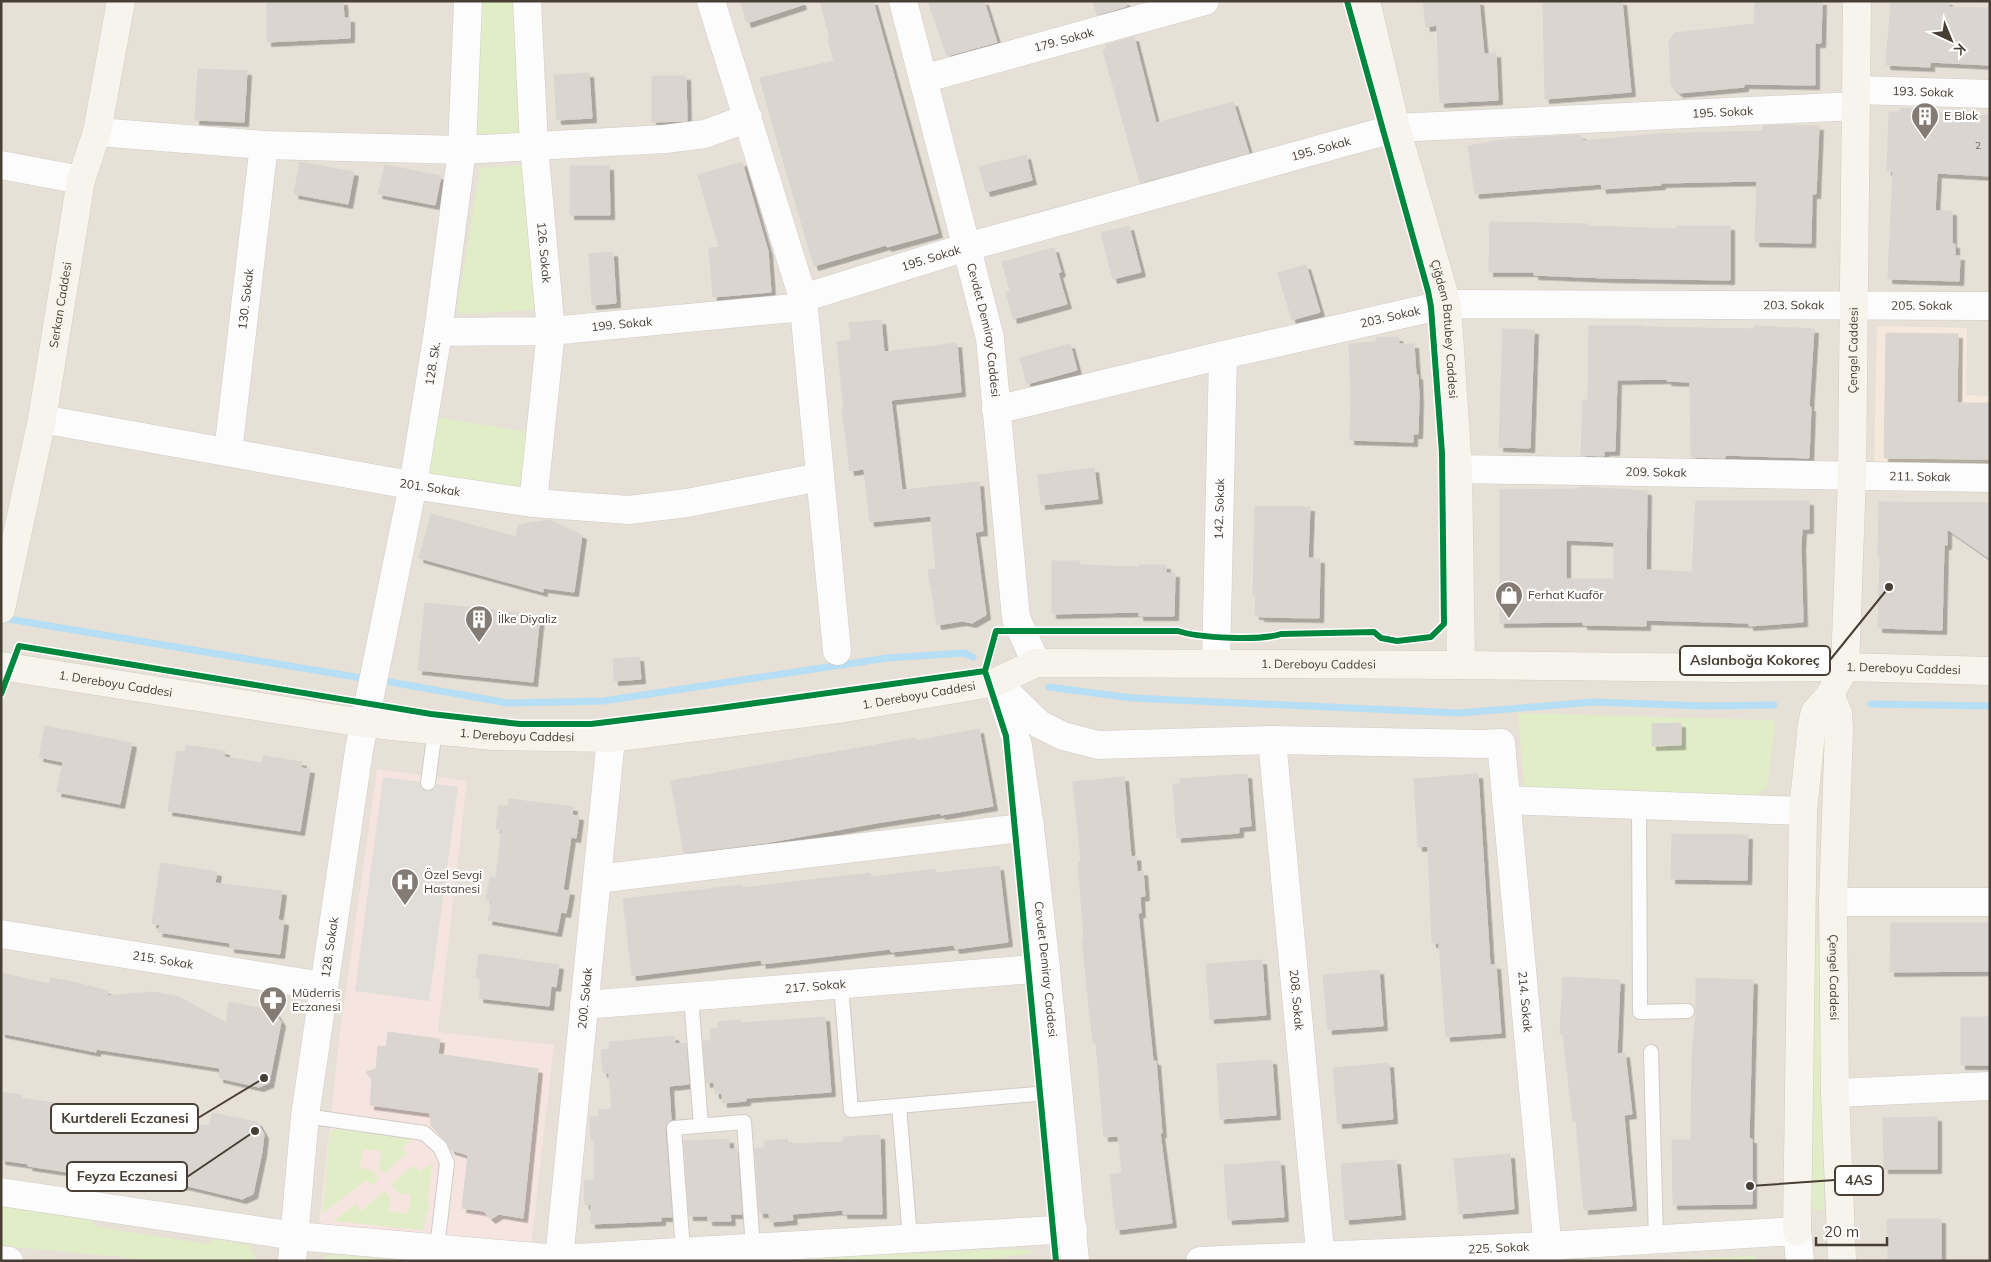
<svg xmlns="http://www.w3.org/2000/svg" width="1991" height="1262" font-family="Mulish,sans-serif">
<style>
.residential{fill:#e6e0d6}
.commercial{fill:#f6e9db}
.medical{fill:#f5e4e0}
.green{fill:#e1edc7}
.parking{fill:#e1ddd8}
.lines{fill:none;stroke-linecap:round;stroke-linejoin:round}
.stream{stroke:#b6def4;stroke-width:7}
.building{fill:#dad5d0;stroke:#dad5cf;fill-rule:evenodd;filter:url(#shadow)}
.service-casing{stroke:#d0ccc7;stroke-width:16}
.minor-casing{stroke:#d0ccc7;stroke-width:29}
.secondary-casing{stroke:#d3cdc1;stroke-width:29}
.service{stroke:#fdfcfc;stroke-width:14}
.minor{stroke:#fdfcfc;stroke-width:28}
.secondary{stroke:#f7f4ee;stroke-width:28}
.cycleway-casing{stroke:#fff;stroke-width:9}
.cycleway{stroke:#00873e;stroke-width:6}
.labels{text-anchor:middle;stroke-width:4.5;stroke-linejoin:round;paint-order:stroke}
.number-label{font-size:10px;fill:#6e665c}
.street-label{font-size:12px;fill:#483f34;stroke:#fff}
.poi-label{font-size:12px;fill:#483f34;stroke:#fff;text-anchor:start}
.leader{fill:none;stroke:#483f34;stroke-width:2}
.callout-dot{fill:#483f34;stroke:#fff;stroke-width:2}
.callout{fill:#fff;stroke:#483f34;stroke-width:2}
.callout-label{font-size:14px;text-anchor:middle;font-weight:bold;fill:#483f34}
</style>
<defs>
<filter id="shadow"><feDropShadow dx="4.5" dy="4.5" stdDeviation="0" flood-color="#0004"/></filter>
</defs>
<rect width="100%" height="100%" fill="#f2eeea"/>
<path class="residential" d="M1,1H1990V1261H1Z"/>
<path class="commercial" d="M1877,326L1967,328L1966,395L1990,396V467L1874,466Z"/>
<path class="medical" d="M377,769L467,781L438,1032L554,1045L531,1247L319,1224L340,1032Z"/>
<path class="green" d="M476,1H517L525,135L473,137Z
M525,165L536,306L531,310L463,314L457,309L480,168Z
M436,417L528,432L519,489L427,475Z
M1518,713L1771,720L1775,724L1767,788L1753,797L1524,789Z
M1812,942H1817L1821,947L1824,1206L1823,1210L1816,1211L1811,1207L1810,1102Z
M334,1129L411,1138V1140L402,1149L406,1154L384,1174L379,1167L381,1151L363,1149L360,1168L372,1170L379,1179L371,1185L366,1180L322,1214L330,1131Z
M430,1164L432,1165L427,1202L430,1203L428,1213H426L424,1229L421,1230L333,1221L356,1204L361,1211L385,1191L390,1198L389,1211L408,1214L411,1195L398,1193L391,1184L414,1165L419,1172Z
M1,1206L92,1221L98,1227L207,1244L214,1239L249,1245L255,1256L254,1261H168L1,1246Z
M1012,1249L1032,1250L1031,1254L966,1261H750Z
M325,1255H335L404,1260L334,1261L323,1259Z
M1754,1256L1757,1261H1629Z"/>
<path class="parking" d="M383,777L458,787L429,1001L355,991Z"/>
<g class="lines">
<path class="stream" d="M2,618L368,679
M379,680L508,703L603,701L887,658L964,653L973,657
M1049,687L1132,698L1459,713L1594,702L1705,706L1774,705
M1871,704L1990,706"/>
</g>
<path class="building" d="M267,1H343L344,18H350V38L267,42Z
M740,1H801L802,5L747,23Z
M820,1H873L938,233L887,247L886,245L814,266L767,105L760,78L834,61L828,40L830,39Z
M928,1H984L997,42L947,56Z
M1093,1H1125L1127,6L1097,15Z
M1423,1H1479L1484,54L1496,53L1498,100L1440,103L1437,25L1426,27Z
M1543,1H1622L1631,92L1545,99Z
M1755,1H1822L1821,43H1815V85L1744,84V87L1679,93L1671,86L1669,40L1675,33L1754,24Z
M1891,1H1948V7L1990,8V65L1930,62V67L1886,65Z
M1134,37L1156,123L1233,102L1249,153L1140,183L1103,50L1107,49L1106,45Z
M198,69L247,71L244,122L195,120Z
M589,73L592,118L557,120L554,75Z
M652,76H686L687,121L652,122Z
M1900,108L1936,109V113L1990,116V176L1937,173L1935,211H1952V244H1955V256H1960L1959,281L1888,279L1893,171H1887L1889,112H1900Z
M1786,125L1819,126L1816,194H1812L1811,243L1755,242L1757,181L1661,183V185L1602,189L1601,184L1475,194L1468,146L1503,140L1557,136L1581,135L1582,141L1657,134L1763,131V126Z
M1026,155L1032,180L986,192L979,167Z
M300,162L354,172L348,204L294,194Z
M742,162L768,251L771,292L713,297L709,248L719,247L698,175Z
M385,165L441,176L435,205L378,194Z
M570,166H609L610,215H570Z
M1490,222L1588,224V226L1677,229V226H1730V280L1607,278L1534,275V272H1489Z
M1129,226L1141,272L1113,279L1101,233Z
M1054,248L1061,272L1058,273L1067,304L1013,319L1006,292L1010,291L1002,262Z
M613,252L616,303L592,305L589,254Z
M1306,265L1320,312L1292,320L1278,273Z
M881,320L884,352L957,343L961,392L891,400L902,490L979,482L983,531L975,532L986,615L972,623L962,621L937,625L928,570L936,569L931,516L870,522L864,469L850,471L842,409H844L837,342L851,340L849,323Z
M1589,326H1645V327L1754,329V326L1814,329L1809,407H1811L1809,458L1725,455V458L1691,457L1690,382L1667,381V379L1617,380L1615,451H1604V456L1581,455L1583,400H1588Z
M1503,329L1534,330L1530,448L1499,447Z
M1886,333L1958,334L1957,403H1990V459L1884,458Z
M1398,337L1399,344H1414L1416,375H1418L1419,398L1418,434H1413V442L1350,440L1351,393L1349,344L1376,342V338Z
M1070,344L1077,370L1027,384L1020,358Z
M1094,468L1098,499L1041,505L1038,475Z
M1581,487L1647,491L1646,570L1692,572L1696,501H1809V529H1802L1801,545L1803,622L1749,626V623L1646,620V626L1583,625V622L1500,623V490L1581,489ZM1566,540L1614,542V579H1566Z
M1879,502L1990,503V559L1947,529V545H1944L1942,630L1878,628L1880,556H1878Z
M1255,506L1310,507L1308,558L1320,559L1319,618L1260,617V615H1255L1256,595H1253Z
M431,514L516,537L518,525L549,520L582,535L574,592L543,588V592L419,558Z
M1052,561H1079V565L1139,567V565H1166V573H1175L1174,616H1139V612L1052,614Z
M425,603L540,615L533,682L418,670Z
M639,657L641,679L614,681L613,659Z
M1681,723V745L1652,746V724Z
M45,726L132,743L120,804L57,792L63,762L39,757Z
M979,729L993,806L941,815L940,813L876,823L765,843L684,853L671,781L915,738V741Z
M186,745L225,751L224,757L262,763L263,756L302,762L301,768L310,769L300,831L168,811L177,751L185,752Z
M1247,774L1251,826L1239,827V833L1177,838L1173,784H1180V779Z
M1478,774L1490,965H1496L1501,1033L1446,1037L1439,943H1432L1428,846L1418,847L1414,779Z
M1124,777L1131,857L1136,856L1137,872L1143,871L1145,896L1140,897L1141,913H1138L1153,1061H1156L1162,1133H1160L1172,1223L1116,1230L1110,1175L1122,1173L1118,1136L1104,1137L1096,1043H1093L1082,939H1084L1078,862L1081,861L1073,782Z
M509,799L573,807L572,815L579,816L576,838L571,837L563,890L570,891L566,913L561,912L557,932L488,920L492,901L486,900L490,877L496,878L502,829H496L499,805L508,806Z
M1672,834L1748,835L1747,880L1671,879Z
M161,863L217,872L215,883L282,891L278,920L284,921L280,954L230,948V943L158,932L160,925L152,923Z
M999,866L1008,942L955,949L954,945L891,952L890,949L762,964L761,960L632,976L623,899L742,885V888L870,873L871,877L935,869L936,873Z
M1891,923H1990V971L1890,972Z
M479,954L559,965L556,987L551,986L549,1006L479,998L481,979L476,978Z
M1262,960L1266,1015L1210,1019L1206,964Z
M1379,970L1383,1026L1328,1030L1323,975Z
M1,973L49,984L51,978L73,982L108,991L107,996L152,992L177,996L226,1023L229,1002L274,1011L281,1022L269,1083L259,1087L219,1078L220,1068L96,1049V1052L1,1033Z
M1563,977L1620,980L1617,1054L1625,1053L1632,1114L1624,1115L1632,1206L1584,1210L1576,1121H1573L1563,1034H1560Z
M1696,978L1753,980L1749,1139H1752V1204L1673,1205L1672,1140H1691L1692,1055L1696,1011Z
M825,1017L831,1092L746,1098V1101L723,1103L722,1093L715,1094L714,1082L706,1083L703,1041H711L710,1029H718V1022L740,1020L741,1023Z
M1961,1017H1990V1065H1961Z
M388,1032L440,1039L438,1054L538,1069L523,1218L499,1214L491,1219L483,1211L462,1208L468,1155L451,1150L446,1141L431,1125L430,1113L370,1105L372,1080L366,1072L376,1069L378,1046L386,1047Z
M674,1036L675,1044L686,1043L689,1084L669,1086L671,1120L666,1124L665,1129L672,1217H661V1221L591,1224V1204L585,1205L584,1181L594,1180V1140H591L590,1117H599V1110L612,1109L609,1073H603L601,1050L610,1049L609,1042Z
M1272,1060L1276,1115L1220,1119L1217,1064Z
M1389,1063L1393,1119L1338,1124L1333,1068Z
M1,1092L22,1095L21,1098L102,1110V1113L141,1118L210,1126L212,1113L257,1122L264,1134L262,1152L253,1194L242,1199L188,1186L127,1179L126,1181L115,1179L28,1166L29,1164L1,1160Z
M1937,1117V1169H1884L1883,1118Z
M880,1135L882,1214H843V1210L792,1214L793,1220L770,1222L769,1213H759L755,1148H765V1141L788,1139V1144L843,1142V1137Z
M729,1139V1149H737L742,1214H730L731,1221H708V1216H689L684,1141Z
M1510,1154L1514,1209L1459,1214L1454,1159Z
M1396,1160L1401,1215L1345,1220L1341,1164Z
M1280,1161L1284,1217L1228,1220L1224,1165Z
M1887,1219H1941V1261H1888Z"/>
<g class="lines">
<g class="service-casing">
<path id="service" d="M428,783L435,730
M1639,804L1640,1012L1687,1011
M841,985L851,1110L1059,1092
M691,997L701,1125
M1651,1052L1656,1239
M899,1106L910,1238
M305,1116L424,1133L440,1147L447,1163L437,1248
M683,1251L674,1128L744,1122L753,1248"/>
</g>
<g class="minor-casing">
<g id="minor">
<path id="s1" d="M527,1L534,146L551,331L533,503"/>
<path d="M711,1L803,298L837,651"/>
<path id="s2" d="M903,1L990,338L1016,618L1036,663"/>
<path id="s3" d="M923,79L1205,1"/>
<path id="s4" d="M1857,90L1990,94"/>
<path d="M97,132L264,145L462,150L665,139L705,134L748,118"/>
<path d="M1,165L81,180"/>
<path id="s5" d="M803,298L967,247L1396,128L1855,106"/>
<path id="s6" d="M438,332L551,331L804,307"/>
<path id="s7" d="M996,410L1223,355L1447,304L1990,306"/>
<path id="s8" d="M42,419L399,483L533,503L629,510L687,503L820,477"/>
<path id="s9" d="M228,452L264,145"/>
<path id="s10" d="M1458,469L1990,478"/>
<path id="s11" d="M1216,663L1223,355"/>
<path id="s12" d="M996,682L1039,724L1063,736L1098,745L1272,740L1482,744L1501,743L1549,1261"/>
<path id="s13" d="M999,688L1018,746L1030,827L1046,968L1075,1261"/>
<path id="s14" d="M1272,740L1321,1261"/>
<path d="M1506,800L1803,811"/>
<path d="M597,879L1030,827"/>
<path d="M1833,902H1990"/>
<path id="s15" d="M1,934L323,986"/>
<path id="s16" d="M584,1005L1046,968"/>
<path d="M1835,1093L1990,1086"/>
<path d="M1,1192L295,1236L559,1259L1073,1229"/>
<path id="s17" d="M559,1259L611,738"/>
<path d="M1,1260L9,1261"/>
<path id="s18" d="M292,1261L305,1116L359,750L413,485L438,332L462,150L468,1"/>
<path id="s19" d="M1200,1261L1547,1246L1797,1231L1800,1261"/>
</g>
</g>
<g class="secondary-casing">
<g id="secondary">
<path id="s20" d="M1366,1L1396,128L1447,304L1458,469L1461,665"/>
<path id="s21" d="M1,609L42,419L81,180L97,132L121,1"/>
<path id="s22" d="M1,666L363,723L493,736L611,738L845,708L996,682L1036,663L1461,665L1733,668L1845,667L1990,671"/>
<path id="s23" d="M1830,695L1838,713L1839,729L1833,902L1835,1093L1842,1261"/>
<path id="s24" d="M1797,1231L1803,811L1812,724L1815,712L1830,695L1845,667L1852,476L1857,1"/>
</g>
</g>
<use href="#service" class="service"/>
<use href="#minor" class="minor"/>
<use href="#secondary" class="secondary"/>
<g class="cycleway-casing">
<path id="cycleway" d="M1,694L19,646L431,714L520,724H591L713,709L985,671
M1056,1261L1006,736L985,671L996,631H1178C1199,638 1260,641 1281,634L1374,632L1381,638L1397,641L1431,637L1444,624L1442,453L1431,307L1428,291L1347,1"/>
</g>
<use href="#cycleway" class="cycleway"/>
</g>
<defs>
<g id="building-pin" transform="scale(1.4375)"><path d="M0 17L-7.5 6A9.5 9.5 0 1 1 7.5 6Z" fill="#847c74" stroke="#fff"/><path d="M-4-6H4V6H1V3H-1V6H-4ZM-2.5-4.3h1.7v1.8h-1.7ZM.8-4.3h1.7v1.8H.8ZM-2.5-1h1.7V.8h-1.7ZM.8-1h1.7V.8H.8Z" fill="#fff"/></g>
<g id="shop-pin" transform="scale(1.4375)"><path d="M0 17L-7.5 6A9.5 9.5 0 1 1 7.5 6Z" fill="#847c74" stroke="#fff"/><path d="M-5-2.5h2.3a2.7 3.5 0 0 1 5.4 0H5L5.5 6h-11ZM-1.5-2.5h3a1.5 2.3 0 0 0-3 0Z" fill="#fff"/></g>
<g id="hospital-pin" transform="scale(1.4375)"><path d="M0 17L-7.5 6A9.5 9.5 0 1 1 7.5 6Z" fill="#847c74" stroke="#fff"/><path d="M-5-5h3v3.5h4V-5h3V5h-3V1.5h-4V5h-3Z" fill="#fff"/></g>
<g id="pharmacy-pin" transform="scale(1.4375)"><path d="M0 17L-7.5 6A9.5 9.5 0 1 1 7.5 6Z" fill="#847c74" stroke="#fff"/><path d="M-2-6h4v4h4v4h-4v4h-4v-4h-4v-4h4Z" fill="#fff"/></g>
</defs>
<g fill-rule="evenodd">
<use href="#building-pin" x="1925" y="116"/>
<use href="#shop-pin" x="1509" y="595"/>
<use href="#building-pin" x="479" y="619"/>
<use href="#hospital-pin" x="405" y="882"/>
<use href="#pharmacy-pin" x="273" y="1000"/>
</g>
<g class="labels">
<g class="number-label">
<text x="1978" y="149">2</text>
</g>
<g class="street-label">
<text dy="4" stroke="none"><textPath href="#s3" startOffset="146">179. Sokak</textPath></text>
<text dy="4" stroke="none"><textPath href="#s4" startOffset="66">193. Sokak</textPath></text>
<text dy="4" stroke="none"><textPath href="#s5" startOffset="944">195. Sokak</textPath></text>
<text dy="4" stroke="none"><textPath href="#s5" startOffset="539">195. Sokak</textPath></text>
<text dy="4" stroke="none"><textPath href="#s1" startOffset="252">126. Sokak</textPath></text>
<text dy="4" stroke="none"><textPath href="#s5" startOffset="134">195. Sokak</textPath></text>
<text dy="4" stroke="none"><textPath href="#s9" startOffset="154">130. Sokak</textPath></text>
<text dy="4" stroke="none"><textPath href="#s21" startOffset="310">Serkan Caddesi</textPath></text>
<text dy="4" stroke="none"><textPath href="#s7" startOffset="810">203. Sokak</textPath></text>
<text dy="4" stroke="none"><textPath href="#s7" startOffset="938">205. Sokak</textPath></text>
<text dy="4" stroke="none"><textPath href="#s7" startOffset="405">203. Sokak</textPath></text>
<text dy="4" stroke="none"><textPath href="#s6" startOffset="184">199. Sokak</textPath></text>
<text dy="4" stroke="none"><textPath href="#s20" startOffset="338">Çiğdem Batubey Caddesi</textPath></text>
<text dy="4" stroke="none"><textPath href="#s2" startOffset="339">Cevdet Demiray Caddesi</textPath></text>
<text dy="4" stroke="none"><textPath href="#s24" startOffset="891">Çengel Caddesi</textPath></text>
<text dy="4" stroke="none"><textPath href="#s18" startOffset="909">128. Sk.</textPath></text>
<text dy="4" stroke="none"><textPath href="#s10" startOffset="198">209. Sokak</textPath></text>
<text dy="4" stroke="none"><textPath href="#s10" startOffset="462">211. Sokak</textPath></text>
<text dy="4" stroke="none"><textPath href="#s8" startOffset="394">201. Sokak</textPath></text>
<text dy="4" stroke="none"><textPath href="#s11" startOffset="154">142. Sokak</textPath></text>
<text dy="4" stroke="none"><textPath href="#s22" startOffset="1331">1. Dereboyu Caddesi</textPath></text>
<text dy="4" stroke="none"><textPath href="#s22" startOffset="1916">1. Dereboyu Caddesi</textPath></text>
<text dy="4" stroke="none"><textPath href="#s22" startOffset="116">1. Dereboyu Caddesi</textPath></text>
<text dy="4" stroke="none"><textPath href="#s22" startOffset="926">1. Dereboyu Caddesi</textPath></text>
<text dy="4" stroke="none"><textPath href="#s22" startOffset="521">1. Dereboyu Caddesi</textPath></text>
<text dy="4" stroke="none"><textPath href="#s18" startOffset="316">128. Sokak</textPath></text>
<text dy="4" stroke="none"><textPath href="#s15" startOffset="164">215. Sokak</textPath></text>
<text dy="4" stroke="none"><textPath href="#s13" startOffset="286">Cevdet Demiray Caddesi</textPath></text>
<text dy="4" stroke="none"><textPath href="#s23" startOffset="284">Çengel Caddesi</textPath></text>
<text dy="4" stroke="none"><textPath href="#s16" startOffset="232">217. Sokak</textPath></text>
<text dy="4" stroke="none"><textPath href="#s17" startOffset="262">200. Sokak</textPath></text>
<text dy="4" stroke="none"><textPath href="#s14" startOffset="261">208. Sokak</textPath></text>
<text dy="4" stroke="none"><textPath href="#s12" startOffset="786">214. Sokak</textPath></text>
<text dy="4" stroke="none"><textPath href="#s19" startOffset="299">225. Sokak</textPath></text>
</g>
<g class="poi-label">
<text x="1944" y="120">E Blok</text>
<text x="1528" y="599">Ferhat Kuaför</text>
<text x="498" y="623">İlke Diyaliz</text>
<text x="424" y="879">Özel Sevgi<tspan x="424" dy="14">Hastanesi</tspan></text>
<text x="292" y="997">Müderris<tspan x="292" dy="14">Eczanesi</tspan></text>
</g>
</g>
<path class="leader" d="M1889 587L1830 660M264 1078L198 1118M255 1131L187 1177M1750 1186L1835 1180"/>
<g class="callout-dot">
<circle cx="1889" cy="587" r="5"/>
<circle cx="264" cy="1078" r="5"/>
<circle cx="255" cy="1131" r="5"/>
<circle cx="1750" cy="1186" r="5"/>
</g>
<g class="callout">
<rect x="1680" y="646" width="150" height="29" rx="5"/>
<rect x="51" y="1104" width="147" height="29" rx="5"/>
<rect x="67" y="1162" width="120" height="29" rx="5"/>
<rect x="1835" y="1166" width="48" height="29" rx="5"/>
</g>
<g class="callout-label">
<text x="1755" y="665">Aslanboğa Kokoreç</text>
<text x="125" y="1123">Kurtdereli Eczanesi</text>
<text x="127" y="1181">Feyza Eczanesi</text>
<text x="1859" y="1185">4AS</text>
</g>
<rect width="1991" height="1262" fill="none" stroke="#483f34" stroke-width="5"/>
<g transform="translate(1951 40) rotate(136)" stroke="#ffffff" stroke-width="4" paint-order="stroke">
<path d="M0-4L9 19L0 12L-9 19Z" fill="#483f34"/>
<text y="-8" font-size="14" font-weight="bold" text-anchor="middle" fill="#483f34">K</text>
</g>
<path d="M1816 1237v8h71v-8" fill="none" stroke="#483f34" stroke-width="2.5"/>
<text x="1824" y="1237" font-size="15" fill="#483f34" stroke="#ffffff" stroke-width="4" paint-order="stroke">20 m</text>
</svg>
